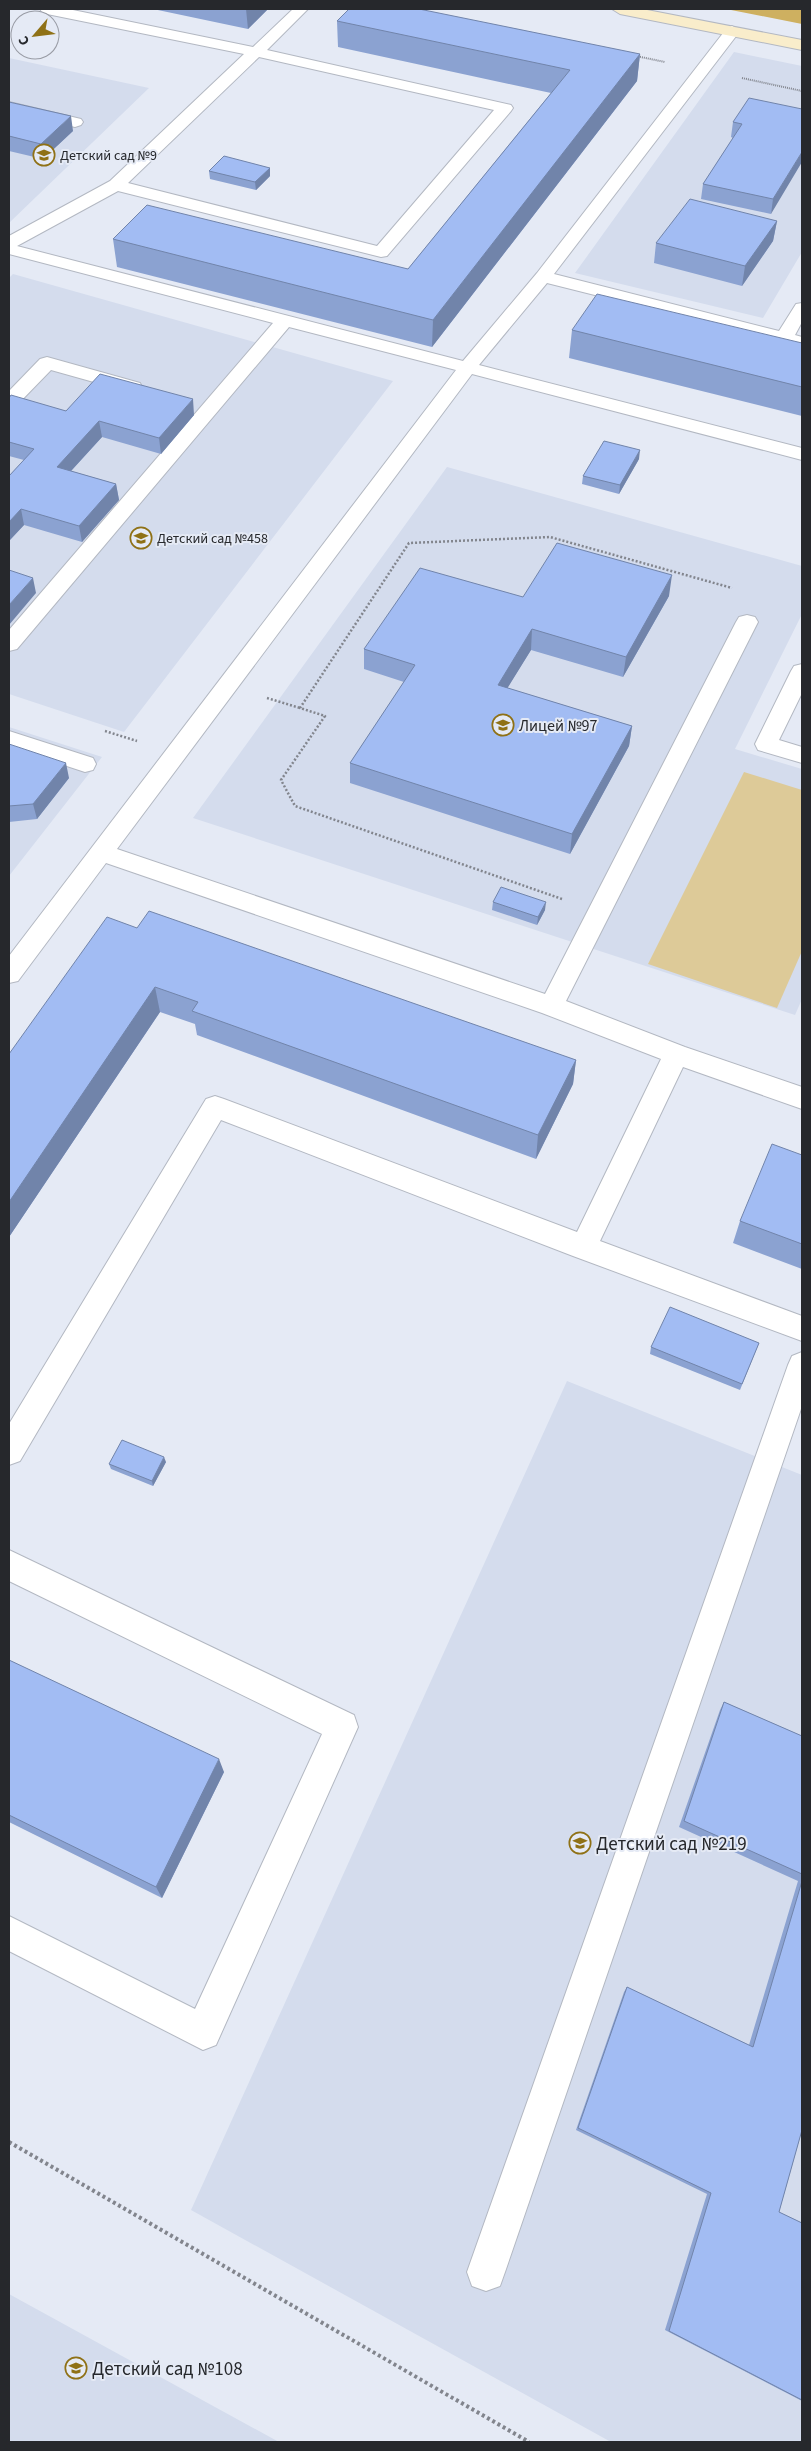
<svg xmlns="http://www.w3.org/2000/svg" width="811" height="2451" font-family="'Source Sans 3',sans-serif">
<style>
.built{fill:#d4dced}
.green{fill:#ddca98}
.forest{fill:#ceb060}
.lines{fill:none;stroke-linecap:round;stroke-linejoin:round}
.lane-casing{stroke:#b3b8c2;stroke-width:2}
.secondary-casing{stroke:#b3b8c2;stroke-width:2}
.path-far2{stroke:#82858d;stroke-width:2;stroke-dasharray:1 1;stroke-linecap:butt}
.path-far1{stroke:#82858d;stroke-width:2.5;stroke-dasharray:2 2;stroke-linecap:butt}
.path{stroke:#82858d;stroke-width:4;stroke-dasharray:3 3;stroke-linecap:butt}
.lane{fill:#fff;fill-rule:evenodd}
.secondary{fill:#f9edcb;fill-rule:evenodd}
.wall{fill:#8ba2d1}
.shaded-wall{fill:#7184aa}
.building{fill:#a2bcf3;stroke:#7184aa}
.labels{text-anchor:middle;stroke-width:4;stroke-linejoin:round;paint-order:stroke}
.far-poi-label{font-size:14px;fill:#26282c;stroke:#e5eaf5;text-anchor:start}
.poi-label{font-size:16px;fill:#26282c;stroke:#e5eaf5;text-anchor:start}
.near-poi-label{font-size:19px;fill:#26282c;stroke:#e5eaf5;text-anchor:start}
</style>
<rect width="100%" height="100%" fill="#e5eaf5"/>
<path class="built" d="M734,52L802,66V252L763,318L575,273Z
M9,58L149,88L9,223Z
M13,274L393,381L124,732L9,694V278Z
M447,467L802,566V614L735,749L802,769V999L795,1015L193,818Z
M9,727L102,757L9,876Z
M567,1381L802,1475V2442H611L191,2210Z
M9,2294L279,2442H9Z"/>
<path class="green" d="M744,772L802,790V951L777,1008L648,964Z"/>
<path class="forest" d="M726,9H802V24Z"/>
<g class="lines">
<g class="lane-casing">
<path id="lane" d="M40,9H68L253,47L293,9H308L267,50L511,105L513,108L511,111L387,256L381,257L118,191L17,246L463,361L537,273L727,28L732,26L740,31L554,274L779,331L796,304L802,303V322L795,335L802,337V347L547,283L479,365L802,448V460L472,374L117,849L545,994L736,622L739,617L747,615L755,617L758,622L566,1001L685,1047L802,1087V1109L683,1067L600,1241L802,1316V1341L573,1256L221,1120L20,1461L9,1465V1424L206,1099L215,1096L224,1099L577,1232L661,1059L542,1013L106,863L18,981L9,983V956L456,370L289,327L17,649L9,651V630L273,323L9,254V236L110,181L244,54L47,14L42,12ZM259,57L494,110L377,246L128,183Z
M9,102L81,119L83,122L81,125L75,127L9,112Z
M47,357L140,383L142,387L140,391L133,393L51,370L16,406L9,408V391L40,359Z
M802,664V693L779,740L802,747V763L758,750L755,744L791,671L794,666Z
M9,731L93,758L96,764L93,770L85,772L9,747Z
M802,1352V1406L505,2272L500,2286L486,2291L472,2286L467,2272L788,1365L792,1356Z
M9,1550L354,1715L358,1727L216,2045L203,2050L9,1951V1916L195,2009L322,1734L9,1581Z"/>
</g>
<g class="secondary-casing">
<path id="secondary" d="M612,9H642L802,40V50L620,14Z"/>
</g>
<path class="path-far2" d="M636,56L665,62
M742,78L802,91"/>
<path class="path-far1" d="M267,698L300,708
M105,731L137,741
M562,899L295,806L281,780L325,716L300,708L409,543L550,537L732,588"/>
<path class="path" d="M9,2142L529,2442"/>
<use href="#lane" class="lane"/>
<use href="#secondary" class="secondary"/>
</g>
<path class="wall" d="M153,9H268L248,29Z
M337,21L640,54L637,81L432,347L117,267L113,239L408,269L551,93L338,47Z
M9,102L73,131L43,159L9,151Z
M802,109L771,214L701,199L703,184L733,138L731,137L733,122Z
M270,168V176L256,190L210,179L209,171Z
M777,221L773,241L742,286L654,263L656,243Z
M572,330L802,343V416L569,358Z
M9,398L66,411L194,415L161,454L102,437L71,471L116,484L119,500L82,542L24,525L9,541V476L24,460L9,456Z
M639,459L619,494L582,484L583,476Z
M669,596L623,677L531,650L507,688L632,726L629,746L570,854L350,783V763L404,682L364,669V649L523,597Z
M9,744L69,778L37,819L9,822Z
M493,902L545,910L537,925L492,910Z
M137,928L576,1060L573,1084L536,1159L197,1035L195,1024L160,1012L9,1237V1054Z
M802,1155V1269L733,1243L740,1221Z
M759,1343L740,1390L650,1354L651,1347Z
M166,1462L153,1486L111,1469L109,1464Z
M9,1660L224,1772L162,1898L9,1822Z
M724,1702L802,1736V2130L779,2212L802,2223V2401L665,2330L707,2194L576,2130L624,1992L627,1987L749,2045L798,1881L679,1827L720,1710Z"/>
<path class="shaded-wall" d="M246,9H268L248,29Z
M640,54L637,81L432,347L433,320Z
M71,116L73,131L43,159L41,144Z
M802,152V162L771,214L773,199Z
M270,168V176L256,190L255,182Z
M777,221L773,241L742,286L745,266Z
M193,399L194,415L161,454L159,438Z
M99,421L102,437L60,483L57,467Z
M640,450L639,459L619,494L620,485Z
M116,484L119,500L82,542L79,526Z
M21,509L24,525L9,541V522Z
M672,575L669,596L623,677L626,657Z
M33,578L36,593L9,625V605Z
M532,629L531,650L497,705L498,685Z
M632,726L629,746L570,854L572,834Z
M66,763L69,778L37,819L33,804Z
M546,902L545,910L537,925L538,917Z
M155,987L160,1012L9,1237V1202Z
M576,1060L573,1084L536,1159L538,1135Z
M164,1457L166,1462L153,1486L152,1481Z
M219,1759L224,1772L162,1898L156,1887Z"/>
<path class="building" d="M349,9H419L640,54L433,320L113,239L147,205L408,269L570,70L337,21Z
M749,98L802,109V152L773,199L703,184L742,124L733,122Z
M9,102L71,116L41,144L9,136Z
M224,156L270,168L255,182L209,171Z
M690,199L777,221L745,266L656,243Z
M597,294L802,343V387L572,330Z
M100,374L193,399L159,438L99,421L57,467L116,484L79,526L21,509L9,522V476L34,449L9,442V398L11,395L66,411Z
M604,441L640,450L620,485L583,476Z
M557,543L672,575L626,657L532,629L498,685L632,726L572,834L350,763L415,665L364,649L420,568L523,597Z
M9,570L33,578L9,605Z
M9,744L66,763L33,804L9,806Z
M501,887L546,902L538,917L493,902Z
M149,911L576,1060L538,1135L192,1011L198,1002L155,987L9,1202V1054L107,917L137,928Z
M772,1144L802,1155V1244L740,1221Z
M670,1307L759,1343L742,1384L651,1347Z
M122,1440L164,1457L152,1481L109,1464Z
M9,1660L219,1759L156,1887L9,1815Z
M724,1702L802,1736V1874L684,1821Z
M802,1881V2130L779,2212L802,2223V2400L669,2331L711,2193L578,2128L627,1987L753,2047Z"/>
<defs>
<g id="school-ring" transform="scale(1.125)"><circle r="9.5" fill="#e5eaf5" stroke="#8f7116" stroke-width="1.5"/><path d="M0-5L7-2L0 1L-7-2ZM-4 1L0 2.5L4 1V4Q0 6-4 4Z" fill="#8f7116"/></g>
</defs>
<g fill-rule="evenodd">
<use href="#school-ring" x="44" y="155"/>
<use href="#school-ring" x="141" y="538"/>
<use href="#school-ring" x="503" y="725"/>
<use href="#school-ring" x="580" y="1843"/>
<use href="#school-ring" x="76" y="2368"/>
</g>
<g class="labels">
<g class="far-poi-label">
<text x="60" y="160">Детский сад №9</text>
<text x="157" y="543">Детский сад №458</text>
</g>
<g class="poi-label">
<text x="519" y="731">Лицей №97</text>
</g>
<g class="near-poi-label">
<text x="596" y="1850">Детский сад №219</text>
<text x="92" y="2375">Детский сад №108</text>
</g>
</g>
<rect width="811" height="2451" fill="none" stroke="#26282c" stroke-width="20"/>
<g transform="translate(35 35) rotate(242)"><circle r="24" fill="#e5eaf5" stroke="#999ca5"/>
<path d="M0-4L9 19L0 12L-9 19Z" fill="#8f7116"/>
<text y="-8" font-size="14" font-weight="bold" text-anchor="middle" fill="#26282c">С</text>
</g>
</svg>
